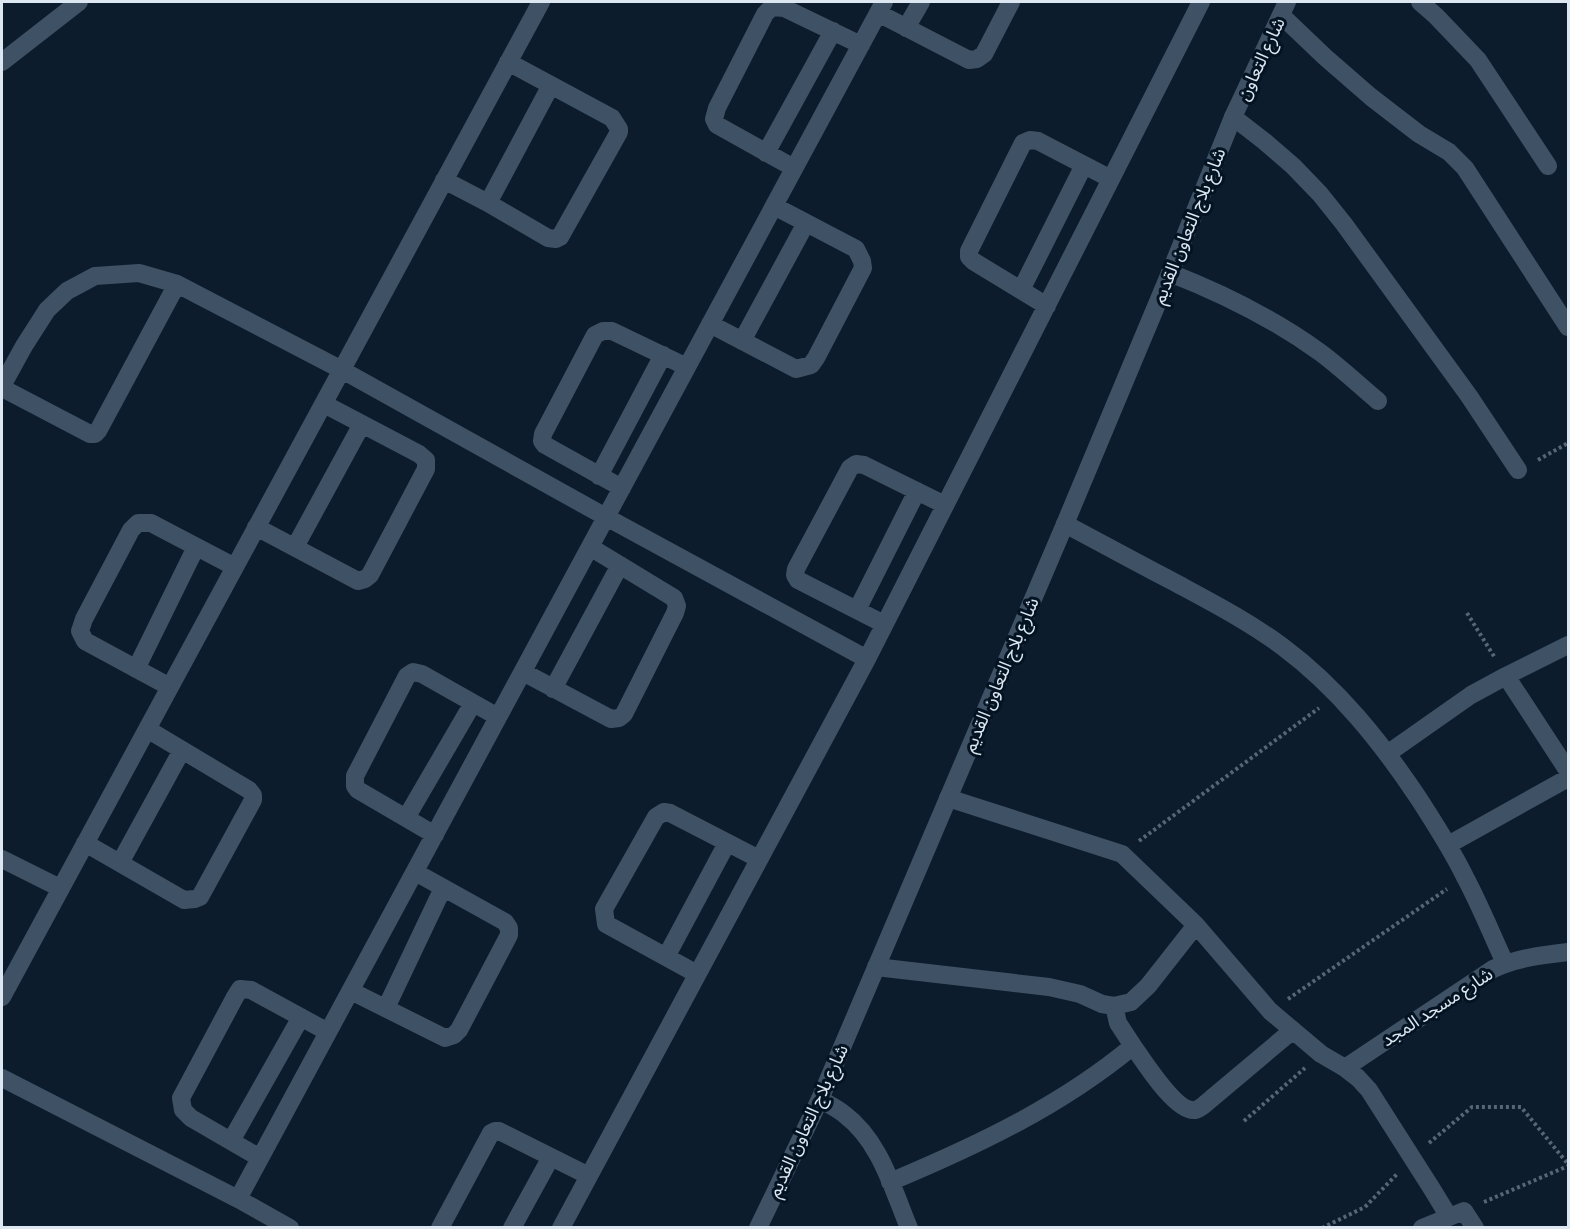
<svg xmlns="http://www.w3.org/2000/svg" width="1570" height="1229" font-family="Commissioner,'Noto Sans Arabic',sans-serif">
<style>
.lines{fill:none;stroke-linecap:round;stroke-linejoin:round}
.path{stroke:#576574;stroke-width:4;stroke-dasharray:3 3;stroke-linecap:butt}
.street{stroke:#3f5164;stroke-width:18}
.secondary{stroke:#3f5164;stroke-width:18}
.labels{text-anchor:middle;stroke-width:6;stroke-linejoin:round;paint-order:stroke}
.street-label{font-size:18px;fill:#dce7f2;stroke:#041322}
</style>
<rect width="100%" height="100%" fill="#0c1c2c"/>
<g class="lines">
<path class="path" d="M1538,460L1568,443
M1467,613L1495,658
M1139,841L1319,708
M1288,999L1447,889
M1244,1121L1305,1068
M1429,1143L1472,1107H1521L1568,1164
M1484,1202L1568,1166
M1322,1228L1365,1207L1398,1173"/>
<path class="street" d="M1420,2L1436,16L1478,60L1548,166
M878,13L969,60L977,59L984,54L1011,2
M1282,16L1325,57L1371,97L1419,134L1449,152L1465,168L1568,327
M906,28L921,2
M2,62L79,2
M1233,117L1264,141L1293,166L1320,194L1344,224L1469,396L1518,470
M766,153L833,31
M794,168L717,125L714,119L717,108L765,14L772,7L784,8L861,45
M444,180L488,203L548,238L556,239L560,237L619,132V129L612,118L508,62
M488,203L551,85
M1170,273C1224,294 1274,319 1321,353C1341,368 1359,385 1378,401
M1021,290L1084,165
M1047,306L973,261L969,257V251L1023,143L1030,140L1038,141L1111,179
M710,324L796,369L811,365L816,358L863,268L862,261L856,249L774,206
M742,341L806,223
M2,386L24,346L47,310L67,291L95,276L139,273L177,284L342,370L606,517L867,659
M2,388L90,434H95L98,431L177,284
M599,476L663,355
M622,488L545,445L542,441L543,434L595,335L603,331H612L687,367
M1065,524C1101,543 1137,563 1174,582C1211,602 1248,621 1283,647C1338,688 1381,742 1419,799C1435,824 1452,850 1465,877C1480,905 1492,935 1505,963
M256,527L358,581L365,579L370,575L426,469V460L419,454L324,404
M295,547L362,424
M857,610L917,491
M884,624L798,580L795,575L796,569L850,468L856,464L864,465L945,505
M136,669L196,547
M523,672L611,719L619,718L624,714L675,613L677,606L674,598L590,547
M1506,676L1568,771
M170,687L85,641L80,631L84,619L131,530L138,523H151L235,567
M553,689L620,565
M1387,754L1471,695L1506,676L1568,645
M948,798L1122,854L1196,925L1270,1011L1321,1054L1345,1068L1358,1078L1369,1090L1432,1189L1449,1217
M406,818L473,703
M435,835L358,790L355,786V776L407,676L413,672L422,674L498,717
M85,843L184,900L195,899L200,897L253,800V795L249,790L147,729
M1448,845L1568,778
M2,859L60,888
M120,863L182,750
M666,957L727,843
M876,967L1049,987L1080,994L1102,1004L1114,1006L1131,1002L1148,986L1196,925
M697,974L606,924L604,909L656,817L664,812L670,813L759,859
M351,991L445,1038L454,1035L459,1030L509,935V928L505,922L415,872
M2,997L541,2
M386,1008L443,888
M1133,1046C1143,1060 1176,1113 1195,1110C1201,1109 1206,1103 1211,1099L1293,1030
M1345,1068L1493,969C1517,958 1542,955 1568,952
M2,1078L238,1199L290,1228
M820,1099C828,1104 837,1108 844,1114C880,1141 892,1187 909,1228
M231,1141L301,1017
M260,1158L191,1118L183,1110L181,1098L235,997L240,989L251,990L328,1032
M890,1182C976,1146 1061,1106 1133,1046L1118,1023L1114,1006
M238,1199L884,2
M440,1228L491,1133L495,1131H499L589,1176
M512,1228L551,1157
M561,1228L867,659L1201,2
M1422,1228L1464,1211L1475,1228"/>
<path class="secondary" d="M758,1228L820,1099L1065,524L1170,273L1233,117L1287,2"/>
</g>
<g class="labels">
<g class="street-label">
<text transform="translate(1261 59) rotate(-65)" y="6">شارع التعاون</text>
<text transform="translate(1189 226) rotate(-68)" y="6">شارع بلاج التعاون القديم</text>
<text transform="translate(1001 675) rotate(-67)" y="6">شارع بلاج التعاون القديم</text>
<text transform="translate(1437 1007) rotate(-33)" y="6">شارع مسجد المجد</text>
<text transform="translate(808 1121) rotate(-65)" y="6">شارع بلاج التعاون القديم</text>
</g>
</g>
<rect width="1570" height="1229" fill="none" stroke="#dce7f2" stroke-width="6"/>
</svg>
